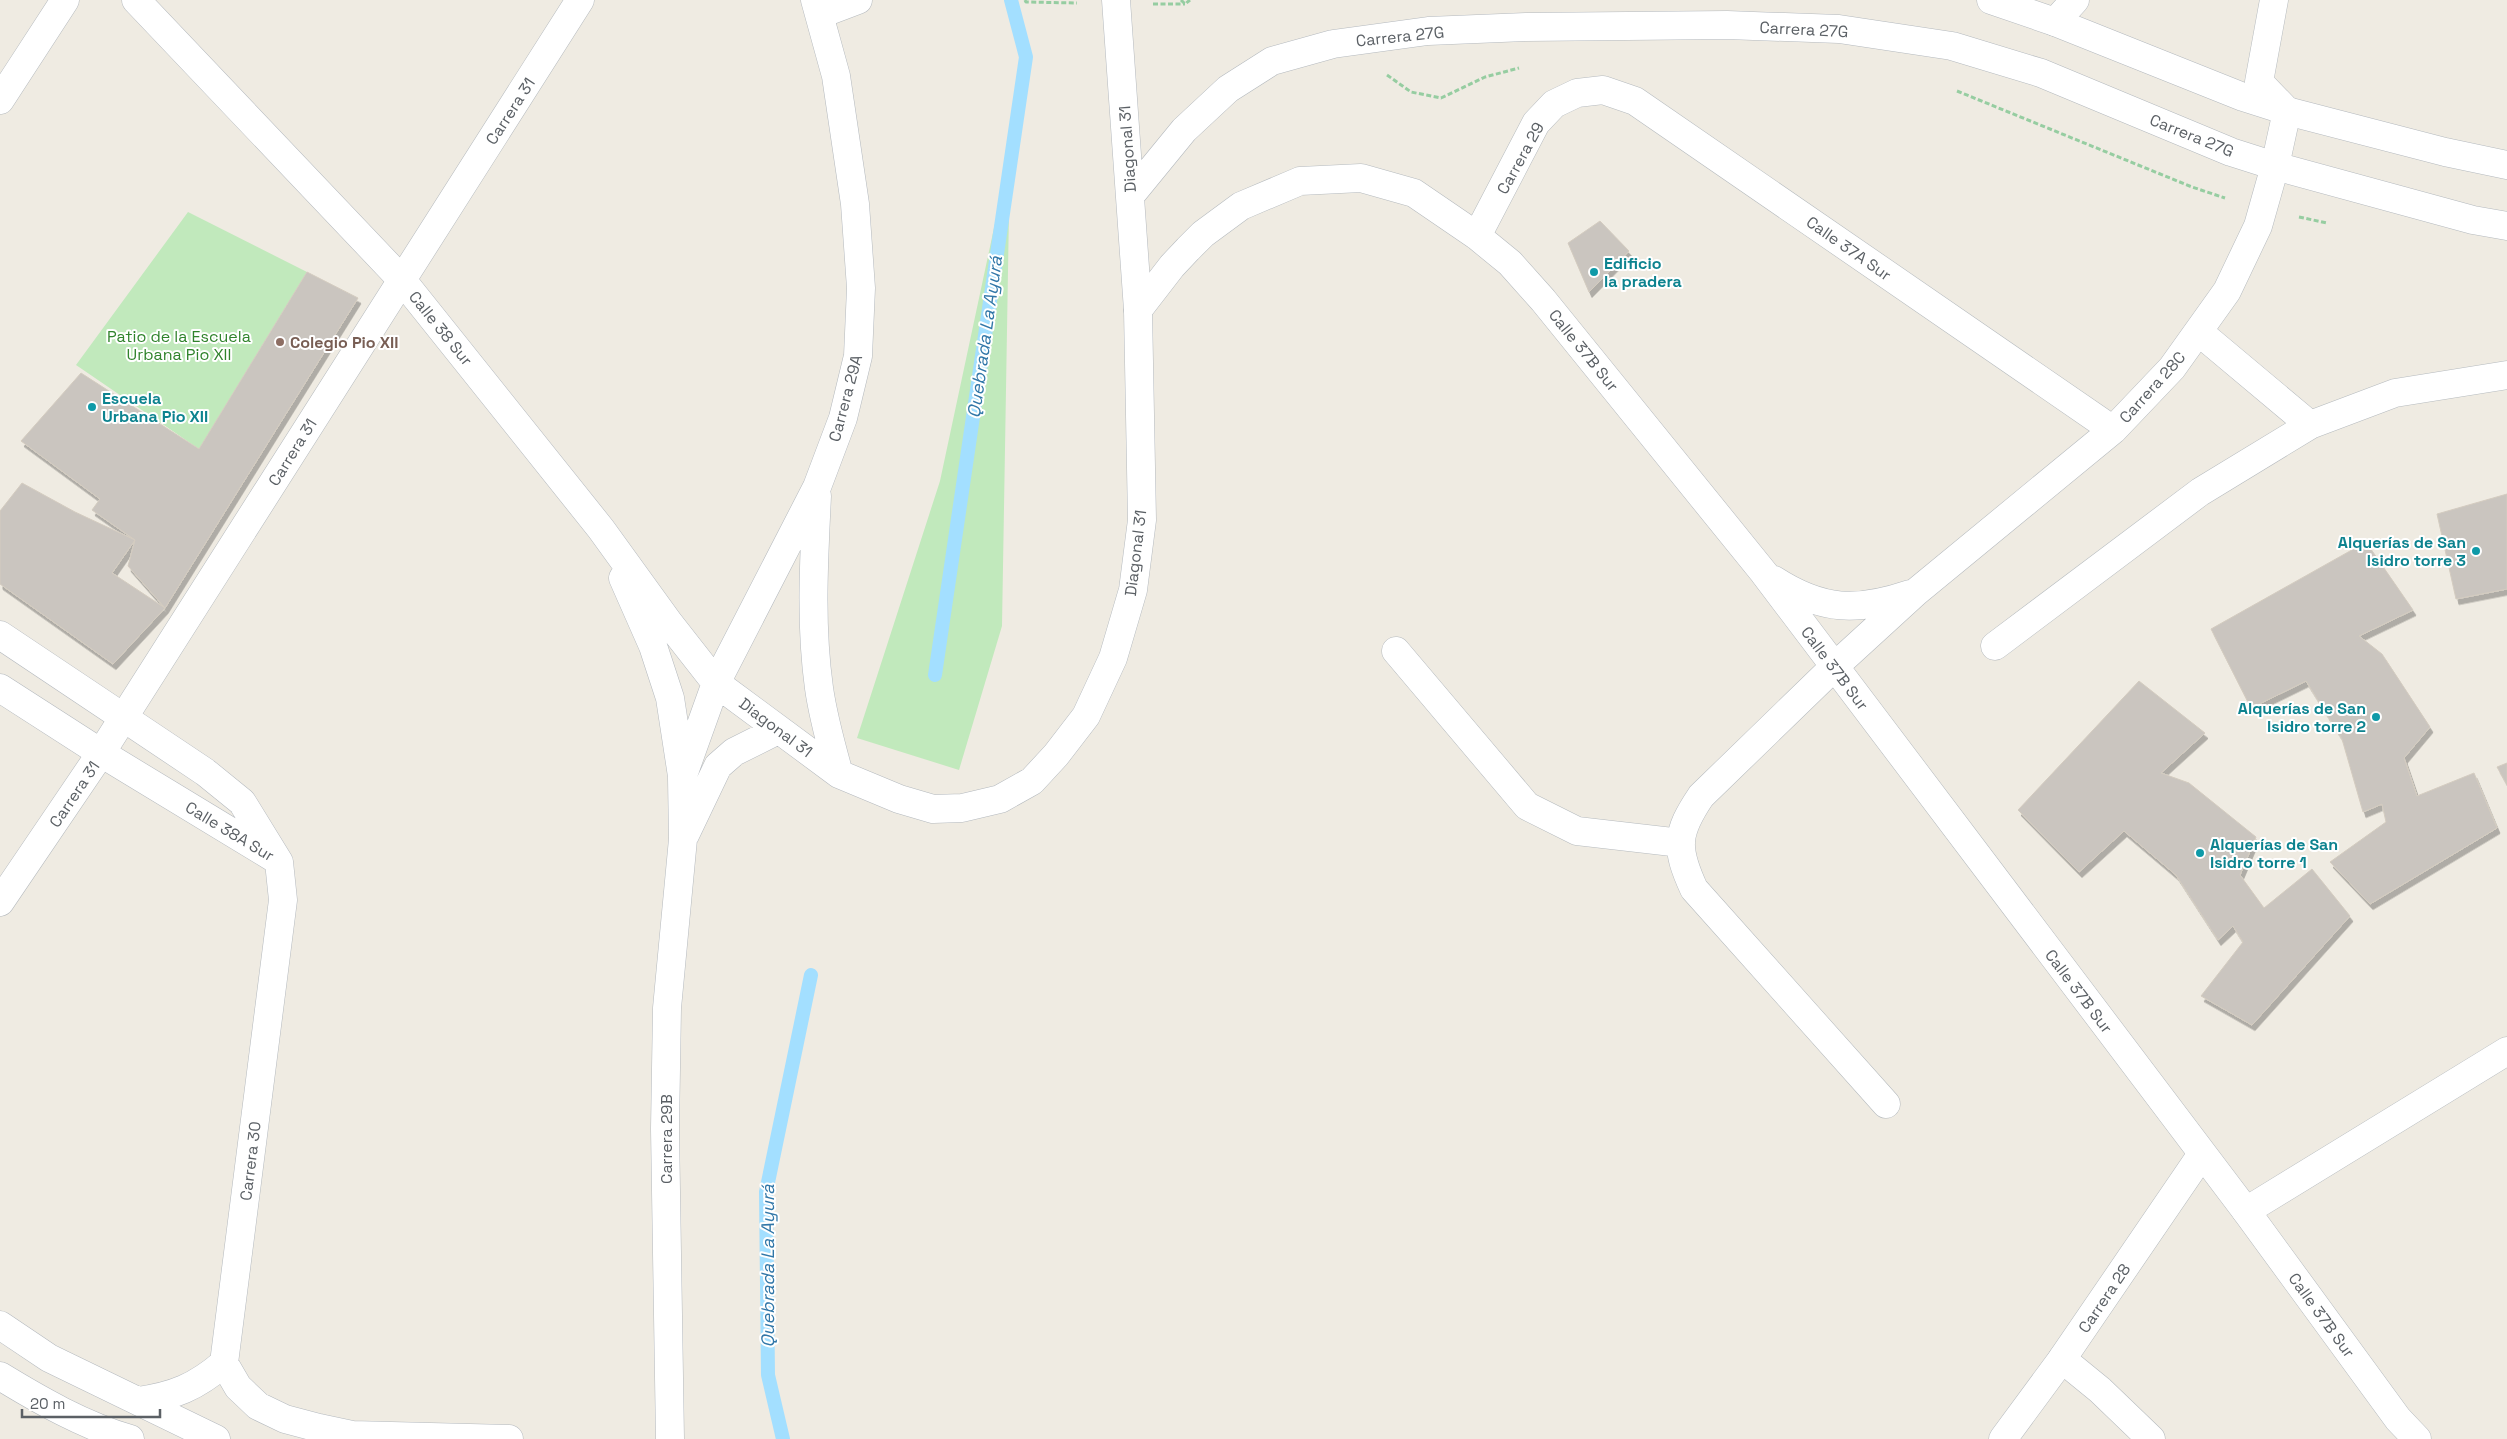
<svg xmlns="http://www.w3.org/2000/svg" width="2507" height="1439" font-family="'Space Grotesk',sans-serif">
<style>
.green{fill:#c1e9bc}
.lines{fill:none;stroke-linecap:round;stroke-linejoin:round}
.stream{stroke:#a3dfff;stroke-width:14}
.building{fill:#cac5bf;stroke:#d4ccc0;filter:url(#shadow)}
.lane-casing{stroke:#b5babe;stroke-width:29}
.street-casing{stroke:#b5babe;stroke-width:29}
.secondary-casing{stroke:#b4b9be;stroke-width:29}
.path{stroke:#96cda1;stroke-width:3;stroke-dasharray:5 2.5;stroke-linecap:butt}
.lane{stroke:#fff;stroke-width:28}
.street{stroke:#fff;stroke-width:28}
.secondary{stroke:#fff;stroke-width:28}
.culture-dot{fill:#0f9aa8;stroke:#fff;stroke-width:2}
.education-dot{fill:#8d6e63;stroke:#fff;stroke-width:2}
.labels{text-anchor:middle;stroke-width:4;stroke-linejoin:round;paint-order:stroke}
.street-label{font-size:16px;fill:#5b6065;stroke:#fff}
.culture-label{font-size:16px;font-weight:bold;fill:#0d838f;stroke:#fff;text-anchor:start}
.park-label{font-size:16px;fill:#30832c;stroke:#fff}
.education-label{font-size:16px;font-weight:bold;fill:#785e54;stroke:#fff;text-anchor:start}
.water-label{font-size:18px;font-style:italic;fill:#3177a8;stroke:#fff}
</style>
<defs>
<filter id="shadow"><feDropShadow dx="3" dy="5.5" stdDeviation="0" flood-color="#0004"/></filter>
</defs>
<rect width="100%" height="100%" fill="#efebe2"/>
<path class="green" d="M1010,153L1002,626L959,770L857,738L940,481Z
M188,212L307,272L199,449L76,365Z"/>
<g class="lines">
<path class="stream" d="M935,675L1026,57L1011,0
M783,1439L768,1375L766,1192L811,975"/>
</g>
<path class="building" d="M1600,221L1629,251L1589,292L1568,243Z
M307,272L358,298L165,608L128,566L135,540L92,510L100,499L21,441L81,373L199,449Z
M22,483L75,512L135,540L112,573L165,608L113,664L0,584V511Z
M2507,494V589L2456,599L2437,514Z
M2366,542L2413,610L2359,636L2382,654L2430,727L2404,758L2417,796L2474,773L2497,828L2370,904L2330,862L2386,822L2382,804L2363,812L2342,739L2306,681L2251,708L2211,629Z
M2139,681L2205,733L2161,773L2189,783L2256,837L2240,875L2264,908L2312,869L2350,916L2252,1025L2201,996L2243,942L2233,926L2218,940L2176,875L2124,831L2079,872L2018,810Z
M2507,763V785L2497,767Z"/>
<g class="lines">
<g class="lane-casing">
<path id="lane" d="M2274,0L2259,82L2287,111
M2055,22L2075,0
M2199,332L2310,425
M1995,646L2200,492L2310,425L2395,393L2507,375
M1396,651L1527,806L1577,831L1681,843
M1834,667L1701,796C1676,833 1675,848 1694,889L1886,1104
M2246,1211L2507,1051
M2062,1359L2100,1390L2151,1439"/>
</g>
<g class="street-casing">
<path id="street" d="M821,14L858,0
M0,100L65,0
M1477,236L1536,123L1554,104L1577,93L1603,90L1635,101L2113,430
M1138,310L1172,266L1188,249L1203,234L1241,206L1300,181L1361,178L1414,193L1477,236L1510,263L1543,300L1764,573L2246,1211L2398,1419L2417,1439
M1774,580C1822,611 1857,612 1910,594
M1834,667L1916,592L2113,430L2172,368L2227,291L2258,226L2275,166L2287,111
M0,902L101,753L580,0
M2003,1439L2062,1359L2202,1154"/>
</g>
<g class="secondary-casing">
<path id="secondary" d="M136,0L402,280L601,529L669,623L716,683L839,774L899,799L933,809L962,808L1000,799L1032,781L1056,755L1086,716L1113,658L1133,590L1142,520L1138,310L1116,0
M1991,0L2055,22L2243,97L2287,111L2445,152L2507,165
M1130,196L1184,130L1228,89L1272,61L1333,44L1428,31L1526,27L1727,25L1839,29L1952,46L2041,73L2231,152L2275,166L2473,220L2507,226
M817,496C814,559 810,624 819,688C823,717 831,745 839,774
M623,578L653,646L670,698L682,776
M0,635L205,772L242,802L279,862L283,900L224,1363C196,1387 174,1396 138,1401
M0,688L101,753L274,858
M685,835L718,766L734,752L778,730
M0,1325L49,1358L216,1439
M224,1363L238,1387L258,1406L285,1419L319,1428L352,1435L509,1439
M0,1376C41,1401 83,1425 130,1439
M670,1439L665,1129L667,1008L683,839L682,778L716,683L817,487L843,418L858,356L861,288L855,204L836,76L815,0"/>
</g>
<path class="path" d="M1025,0L1026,2L1077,3
M1181,0L1185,4L1190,0
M1153,4H1185
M1387,75L1411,92L1441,98L1485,77L1519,68
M1957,91L2192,187L2225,198
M2299,217L2327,223"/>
<use href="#lane" class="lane"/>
<use href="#street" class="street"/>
<use href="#secondary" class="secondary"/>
</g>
<g class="culture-dot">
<circle cx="1594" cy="272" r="5"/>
<circle cx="92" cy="407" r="5"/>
<circle cx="2476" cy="551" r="5"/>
<circle cx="2376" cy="717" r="5"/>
<circle cx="2200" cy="853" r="5"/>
</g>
<circle class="education-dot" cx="280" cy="342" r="5"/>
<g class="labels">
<g class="street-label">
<text transform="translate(1804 29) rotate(3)" y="6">Carrera 27G</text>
<text transform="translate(1400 36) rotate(-6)" y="6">Carrera 27G</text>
<text transform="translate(510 111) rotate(-57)" y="6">Carrera 31</text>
<text transform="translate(2192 135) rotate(22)" y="6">Carrera 27G</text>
<text transform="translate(1127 149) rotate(-94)" y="6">Diagonal 31</text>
<text transform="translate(1520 158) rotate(-61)" y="6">Carrera 29</text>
<text transform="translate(1849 248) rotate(35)" y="6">Calle 37A Sur</text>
<text transform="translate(441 328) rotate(51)" y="6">Calle 38 Sur</text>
<text transform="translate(1584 350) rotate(51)" y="6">Calle 37B Sur</text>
<text transform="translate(2152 387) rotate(-48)" y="6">Carrera 28C</text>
<text transform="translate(845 398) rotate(-75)" y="6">Carrera 29A</text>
<text transform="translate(292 452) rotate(-58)" y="6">Carrera 31</text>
<text transform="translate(1135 553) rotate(-83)" y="6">Diagonal 31</text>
<text transform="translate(1835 668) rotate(53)" y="6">Calle 37B Sur</text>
<text transform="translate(776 727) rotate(37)" y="6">Diagonal 31</text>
<text transform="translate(74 794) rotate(-56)" y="6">Carrera 31</text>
<text transform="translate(230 831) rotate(31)" y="6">Calle 38A Sur</text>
<text transform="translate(2079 991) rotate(53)" y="6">Calle 37B Sur</text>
<text transform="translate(666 1139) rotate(-90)" y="6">Carrera 29B</text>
<text transform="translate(250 1161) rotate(-83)" y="6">Carrera 30</text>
<text transform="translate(2104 1298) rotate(-56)" y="6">Carrera 28</text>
<text transform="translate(2322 1315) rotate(54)" y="6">Calle 37B Sur</text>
</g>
<g class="culture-label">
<text x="1604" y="269">Edificio<tspan x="1604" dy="18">la pradera</tspan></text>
<text x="102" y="404">Escuela<tspan x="102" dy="18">Urbana Pio XII</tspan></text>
<text x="2466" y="548" text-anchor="end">Alquerías de San<tspan x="2466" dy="18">Isidro torre 3</tspan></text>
<text x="2366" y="714" text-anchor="end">Alquerías de San<tspan x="2366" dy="18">Isidro torre 2</tspan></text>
<text x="2210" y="850">Alquerías de San<tspan x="2210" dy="18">Isidro torre 1</tspan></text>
</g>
<g class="park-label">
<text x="179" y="342">Patio de la Escuela<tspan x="179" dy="18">Urbana Pio XII</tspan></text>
</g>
<g class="education-label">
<text x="290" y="348">Colegio Pio XII</text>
</g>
<g class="water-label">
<text transform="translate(985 337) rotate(-82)" y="6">Quebrada La Ayurá</text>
<text transform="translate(768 1266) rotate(-90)" y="6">Quebrada La Ayurá</text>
</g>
</g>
<path d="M22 1409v8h138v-8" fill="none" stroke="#5b6065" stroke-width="2.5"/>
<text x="30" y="1409" font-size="15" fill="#5b6065" stroke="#ffffff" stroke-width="4" paint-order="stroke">20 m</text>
</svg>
